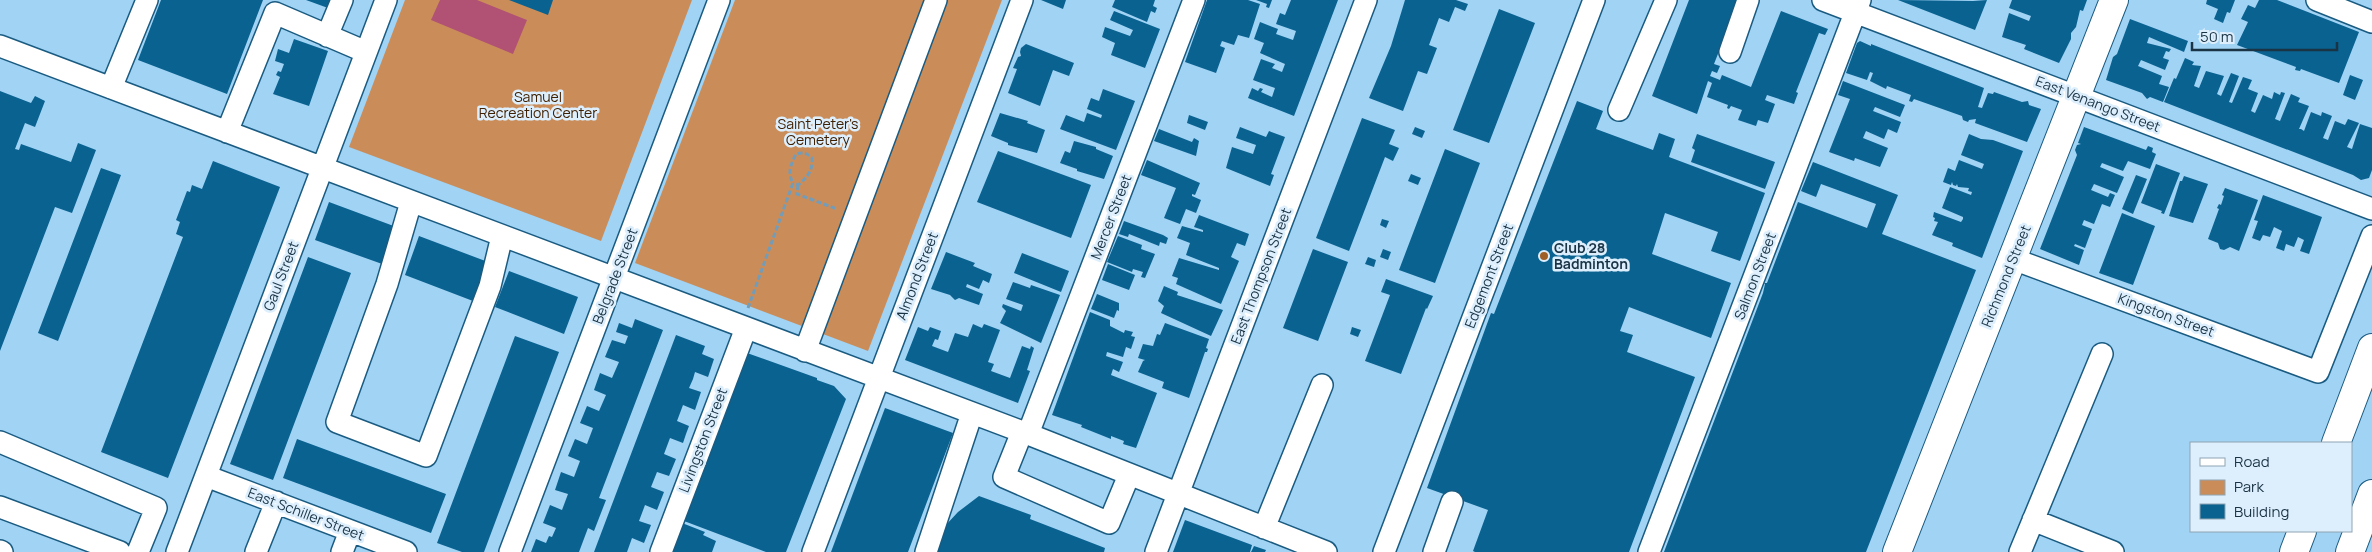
<svg xmlns="http://www.w3.org/2000/svg" width="2372" height="552" font-family="Manrope,sans-serif">
<style>
.green{fill:#ca8d5a}
.water{fill:#b15174}
.building{fill:#096290}
.lines{fill:none;stroke-linecap:round;stroke-linejoin:round}
.minor-casing{stroke:#1a5b81;stroke-width:24}
.major-casing{stroke:#1a5b81;stroke-width:30}
.highway-casing{stroke:#1a5b81;stroke-width:30}
.path{stroke:#729cb8;stroke-width:3;stroke-dasharray:5 2.5;stroke-linecap:butt}
.minor{stroke:#fff;stroke-width:21}
.major{stroke:#fff;stroke-width:28}
.highway{stroke:#fff;stroke-width:28}
.poi-dot{fill:#9e6026;stroke:#ddeffd;stroke-width:2}
.labels{text-anchor:middle;stroke-width:5;stroke-linejoin:round;paint-order:stroke}
.park-label{font-size:14px;fill:#402002;stroke:#ddeffd}
.street-label{font-size:14px;fill:#1a3445;stroke:#ddeffd}
.poi-label{font-size:14px;font-weight:bold;fill:#1a3445;stroke:#ddeffd;text-anchor:start}
</style>
<rect width="100%" height="100%" fill="#a1d3f5"/>
<path class="green" d="M405,0H692L601,241L349,147Z
M735,0H1002L868,351L635,263Z"/>
<path class="water" d="M440,0H477L527,20L513,54L431,20Z"/>
<path class="building" d="M161,0H263L227,94L138,60Z
M306,0H331L328,8Z
M509,0H553L548,15Z
M1041,0H1066L1063,9Z
M1115,0H1155L1153,6L1157,8L1155,13L1151,11L1147,22L1112,7Z
M1207,0H1248L1260,4L1249,38L1238,35L1234,45L1222,41L1220,46L1225,48L1216,73L1185,62Z
M1256,0H1272L1269,8L1266,7L1267,4Z
M1291,0H1338L1294,116L1248,98L1252,88L1258,91L1260,88L1263,89L1261,92L1272,97L1275,88L1253,80L1261,59L1275,64L1272,68L1282,72L1285,64L1260,53L1264,43L1254,39L1260,22L1278,29L1276,34L1293,40L1296,31L1276,24L1280,13L1285,15Z
M1405,0H1456L1468,4L1465,11L1455,7L1449,22L1439,18L1429,45L1437,48L1427,74L1418,71L1403,111L1369,98L1391,46Z
M1689,0H1739L1714,64L1720,66L1717,73L1712,71L1710,76L1720,80L1722,75L1751,87L1781,11L1828,29L1825,35L1819,33L1796,92L1798,93L1794,104L1767,95L1765,100L1775,104L1768,123L1758,120L1756,126L1738,120L1742,110L1731,106L1729,109L1727,108L1728,105L1707,97L1712,83L1708,81L1697,114L1652,96Z
M1898,0L1973,1L1987,0L1975,30Z
M2012,0H2087L2083,11L2080,10L2076,27L2071,33V39L2059,63L2024,49L2026,45L2002,37L2009,13L2029,21L2031,16L2009,8Z
M2207,0H2235L2230,13L2227,12L2223,23L2214,19L2218,9L2206,4Z
M2259,0H2277L2359,32L2339,83L2301,69L2300,71L2295,70L2296,67L2237,45L2248,22L2241,19L2248,5L2255,8Z
M1499,9L1535,23L1489,143L1453,130Z
M1114,11L1160,29L1145,68L1111,55L1115,43L1102,37L1105,27L1130,36L1133,30L1110,20Z
M2130,19L2188,41L2184,52L2149,37L2147,43L2171,49L2169,52L2166,51L2163,58L2169,60L2165,70L2141,60L2138,66L2162,76L2159,84L2169,87L2163,102L2150,97L2147,99L2142,93L2106,80L2113,57L2117,54Z
M294,39L328,51L309,106L273,94L280,77L276,75L278,71L281,72L284,64L275,61L278,49L289,53Z
M1860,41L1871,46V44L1984,88L1978,107L1982,108L1988,93L1993,94L1994,92L2022,102L2028,101L2029,105L2041,109L2027,142L1975,123L1976,119L1969,120L1968,122L1963,120L1962,116L1931,105L1914,99L1912,102L1909,101L1911,95L1887,86L1886,89L1870,81L1873,73L1870,72L1867,80L1846,73L1857,43Z
M1026,44L1074,63L1069,76L1053,70L1040,106L1008,93L1017,69L1013,68L1018,57L1021,56L1020,52L1021,48Z
M2185,58L2194,62L2192,65L2201,66L2194,86L2199,88L2206,71L2224,76L2217,94L2221,96L2231,73L2239,76L2229,102L2232,103L2243,77L2252,80L2248,89L2258,93L2251,111L2255,113L2263,95L2272,99L2274,92L2280,95L2281,92L2285,93L2275,119L2280,121L2291,94L2300,98L2298,102L2309,106L2299,129H2301L2304,131L2311,112L2321,116L2322,112L2332,116L2323,138L2328,140L2335,121L2345,125L2348,119L2359,123L2347,147L2352,149L2360,124L2372,128V170L2369,178L2361,180L2353,175L2164,102L2174,78L2176,79Z
M2350,75L2363,80L2355,100L2343,95Z
M1843,81L1905,105L1900,117L1875,107L1873,111L1901,122L1897,133L1888,129L1884,139L1866,131L1863,138L1888,148L1880,167L1855,158L1854,161L1829,152L1850,99L1838,95Z
M1103,89L1135,101L1116,150L1060,129L1066,115L1084,122L1087,113L1101,118L1102,115L1087,109L1091,98L1099,101Z
M0,91L31,103L35,96L45,101L35,127L25,123L15,149L19,150L21,144L71,162L78,143L96,150L72,213L55,207L0,351Z
M1577,101L1603,111L1596,129L1653,150L1659,133L1675,139L1669,157L1765,193L1740,261L1711,251L1718,232L1665,213L1652,254L1731,283L1711,338L1629,307L1620,331L1633,335L1627,352L1695,377L1629,552H1475L1473,551L1488,510L1427,488L1491,313L1494,314Z
M1000,113L1028,121L1027,123L1045,130L1037,153L1008,145V143L991,136Z
M1189,115L1208,122L1205,130L1187,123Z
M1362,118L1395,130L1389,144L1399,148L1393,161L1385,157L1349,251L1316,238Z
M1240,127L1266,137L1269,131L1285,137L1271,174L1274,175L1270,186L1226,168L1232,147L1253,154L1256,145L1236,138Z
M1415,127L1425,131L1422,138L1412,134Z
M2084,127L2146,150L2148,146L2153,148L2152,152L2156,154L2150,169L2128,161L2123,171L2102,163L2100,167L2124,177L2117,193L2094,184L2091,190L2108,197L2110,193L2115,195L2110,207L2102,204L2094,224L2084,220L2082,225L2092,229L2085,248L2075,244L2074,246L2084,250L2079,265L2040,249L2077,155L2075,150L2077,145L2081,144L2078,143Z
M1159,129L1192,142L1194,138L1199,141L1196,156L1154,141Z
M1697,134L1775,162L1765,189L1691,162L1695,150L1692,148Z
M1969,134L1981,139L1993,140L2023,151L1982,258L1952,246L1953,243L1932,235L1938,222L1934,221L1935,218L1933,217L1934,212L1961,222L1963,219V217L1942,208L1950,187L1971,195L1972,192L1968,191L1969,188L1958,187L1957,184L1956,186L1953,185L1952,182L1951,185L1943,182L1948,168L1955,171L1959,160L1982,169L1984,164L1961,155Z
M1074,141L1096,147V149L1113,156L1104,179L1077,171V169L1060,163L1065,151L1070,153Z
M1445,149L1480,163L1435,283L1399,270Z
M998,151L1091,185L1071,238L977,202Z
M1147,160L1200,183L1195,195L1192,194V196L1201,200L1196,213L1186,209L1180,224L1164,218L1176,188L1141,175Z
M213,161L280,187L168,478L101,452L183,237L176,234L180,222L176,220L187,191L190,192L192,185L202,189Z
M1813,162L1898,195L1882,234L1976,270L1866,552H1664L1763,293L1765,284L1764,283H1767L1798,202L1867,228L1876,204L1821,184L1816,197L1801,191Z
M2156,164L2180,173L2164,214L2161,213L2162,211L2141,203Z
M101,168L121,175L58,341L38,333Z
M1411,174L1421,178L1418,185L1408,181Z
M2136,175L2147,179L2133,214L2122,209Z
M2184,176L2208,184L2193,223L2169,216L2180,181H2182Z
M2225,188L2258,200L2239,251L2230,247L2224,250L2220,249L2218,243L2208,239L2219,209L2217,208L2219,204L2221,205L2224,196L2222,195Z
M2263,195L2322,217L2309,254L2300,251L2304,240L2298,237L2294,247L2286,244L2284,251L2276,248L2282,231L2274,227L2270,237L2263,235L2260,241L2252,238L2258,221L2254,220Z
M329,202L399,228L385,265L315,240Z
M2122,213L2155,226L2133,285L2099,273Z
M1199,215L1249,234L1245,246L1237,243L1231,257L1239,261L1221,304L1176,284L1178,278L1172,276L1179,258L1219,270V268L1186,255L1190,243L1177,238L1182,226L1203,232V230L1194,227Z
M1382,219L1389,221L1386,228L1380,225Z
M1124,221L1163,235L1168,238L1166,244L1160,242L1159,246L1129,234L1128,237L1119,234Z
M419,236L488,262L473,301L405,275Z
M1118,236L1142,245L1141,249L1155,254L1145,278L1141,277L1143,272L1133,269L1132,272L1107,262Z
M1313,249L1348,262L1318,341L1283,328Z
M1383,249L1391,252L1388,260L1380,257Z
M946,252L975,263L973,266L992,274L989,283L983,280L979,289L967,284L966,287L983,294L979,305L959,298L955,300L950,295L931,289Z
M1022,253L1069,271L1061,292L1014,273Z
M308,257L351,273L273,480L230,464Z
M1368,257L1376,260L1374,267L1365,264Z
M1108,264L1135,275L1129,290L1102,280Z
M509,271L578,297L564,334L495,307Z
M1386,279L1433,296L1427,309L1426,308L1401,374L1365,361L1390,295L1381,292Z
M1013,282L1030,288L1031,285L1060,295L1041,343L1000,323L1006,311L1002,307L1003,304L1021,311L1023,305L1006,299Z
M1164,286L1178,292L1177,295L1223,310L1211,336L1161,313L1164,306L1158,301Z
M1097,294L1119,303V311L1117,310L1114,318L1091,309Z
M1090,312L1110,320V326L1124,333L1125,330L1133,332L1131,336L1135,337L1131,349L1126,347L1123,357L1107,352L1106,356L1123,362L1119,372L1113,369L1111,375L1157,393L1136,448L1123,444L1124,441L1111,436V439L1081,427L1082,425L1052,415Z
M635,319L663,330L599,498L606,500L594,531L588,528L579,552H531L536,539L546,543L549,536L552,537L556,528L543,523L550,505L562,510L568,494L555,490L561,472L574,477L580,461L568,456L575,439L587,444L593,428L580,423L587,406L599,411L606,395L594,390L600,373L612,378L619,362L605,357L612,340L625,344L628,336L616,332L619,323L632,328Z
M1165,323L1209,339L1206,348L1208,349L1207,352H1205L1189,398L1162,388L1164,382L1138,372L1143,361L1145,360L1138,358L1143,344L1153,346L1157,334L1160,335Z
M973,324L982,328L984,324L1000,330L988,362L994,364L991,371L1010,378L1022,346L1030,349L1031,346L1034,348L1027,370L1030,371L1018,403L905,360L918,327L928,331L930,327L941,331L938,340L935,339L932,346L948,352L955,333L968,337Z
M1352,327L1361,330L1358,337L1350,334Z
M676,335L705,346L702,354L714,359L708,377L695,372L693,379L689,388L701,392L695,410L683,405L677,421L689,426L686,434L683,443L670,438L664,454L676,459L669,476L657,472L651,487L664,492L657,510L645,505L639,521L651,525L644,543L632,538L627,552H594Z
M515,336L559,352L484,552H462L437,543Z
M747,353L817,378V380L834,386L846,399L786,552H766L684,521Z
M885,408L953,433L908,552H831Z
M297,439L446,494L431,533L283,478Z
M979,496L1031,515L1030,519L1105,548L1104,552H931L945,526L958,512Z
M1185,520L1252,545L1250,552H1173Z
M682,523L705,532L703,535L716,541L712,552H671Z
M1254,546L1266,550L1265,552H1251Z"/>
<g class="lines">
<g class="minor-casing">
<path id="minor" d="M1823,0L2372,209
M2317,0L2372,22
M327,36L342,0
M0,46L1028,434L1326,552
M1730,52L1748,0
M111,88L147,0
M1619,110L1666,0
M227,132L275,13L366,52
M411,202L387,284L337,422L426,456L490,286L502,236
M2013,259L2318,372L2372,236
M805,351L936,0
M1022,432L1004,477L1109,523L1129,475
M1028,434L1194,0
M0,442L156,508L138,552
M206,476L406,552
M0,507L120,552
M2033,520L2113,552
M1264,528L1322,385
M0,551L2,552
M177,552L386,0
M256,552L276,502
M342,552L350,531
M510,552L719,0
M661,552L746,328
M813,552L1022,0
M926,552L972,413
M1156,552L1366,0
M1384,552L1594,0
M1434,552L1452,502
M1649,552L1860,0
M2020,552L2102,354"/>
</g>
<g class="major-casing">
<path id="major" d="M1897,552L2114,0"/>
</g>
<g class="highway-casing">
<path id="highway" d="M2336,443L2372,348
M2294,552L2302,531
M2350,552L2372,494"/>
</g>
<path class="path" d="M798,185L797,194L837,209
M748,308L793,183C787,173 791,164 796,154C803,152 807,153 812,158C813,170 808,177 798,185L793,183"/>
<use href="#minor" class="minor"/>
<use href="#major" class="major"/>
<use href="#highway" class="highway"/>
</g>
<circle class="poi-dot" cx="1544" cy="256" r="5"/>
<g class="labels">
<g class="park-label">
<text x="538" y="102">Samuel<tspan x="538" dy="16">Recreation Center</tspan></text>
<text x="818" y="129">Saint Peter's<tspan x="818" dy="16">Cemetery</tspan></text>
</g>
<g class="street-label">
<text transform="translate(2098 104) rotate(21)" y="5">East Venango Street</text>
<text transform="translate(1111 217) rotate(-69)" y="5">Mercer Street</text>
<text transform="translate(281 276) rotate(-69)" y="5">Gaul Street</text>
<text transform="translate(615 276) rotate(-69)" y="5">Belgrade Street</text>
<text transform="translate(917 276) rotate(-69)" y="5">Almond Street</text>
<text transform="translate(1261 276) rotate(-69)" y="5">East Thompson Street</text>
<text transform="translate(1489 276) rotate(-69)" y="5">Edgemont Street</text>
<text transform="translate(1755 276) rotate(-69)" y="5">Salmon Street</text>
<text transform="translate(2006 276) rotate(-68)" y="5">Richmond Street</text>
<text transform="translate(2166 315) rotate(20)" y="5">Kingston Street</text>
<text transform="translate(703 440) rotate(-69)" y="5">Livingston Street</text>
<text transform="translate(306 514) rotate(21)" y="5">East Schiller Street</text>
</g>
<g class="poi-label">
<text x="1554" y="253">Club 28<tspan x="1554" dy="16">Badminton</tspan></text>
</g>
</g>
<rect x="2190" y="442" width="162" height="90" fill="#ddeffd" stroke="#8fa4b3"/>
<rect x="2200" y="458" width="25" height="8" fill="#ffffff" stroke="#8fa4b3"/>
<text x="2234" y="467" font-size="15" fill="#1a3445">Road</text>
<rect x="2200" y="480" width="25" height="15" fill="#ca8d5a" stroke="#8fa4b3"/>
<text x="2234" y="492" font-size="15" fill="#1a3445">Park</text>
<rect x="2200" y="504" width="25" height="15" fill="#096290" stroke="#8fa4b3"/>
<text x="2234" y="517" font-size="15" fill="#1a3445">Building</text>
<path d="M2192 42v8h145v-8" fill="none" stroke="#1a3445" stroke-width="2.5"/>
<text x="2200" y="42" font-size="15" fill="#1a3445" stroke="#ddeffd" stroke-width="4" paint-order="stroke">50 m</text>
</svg>
